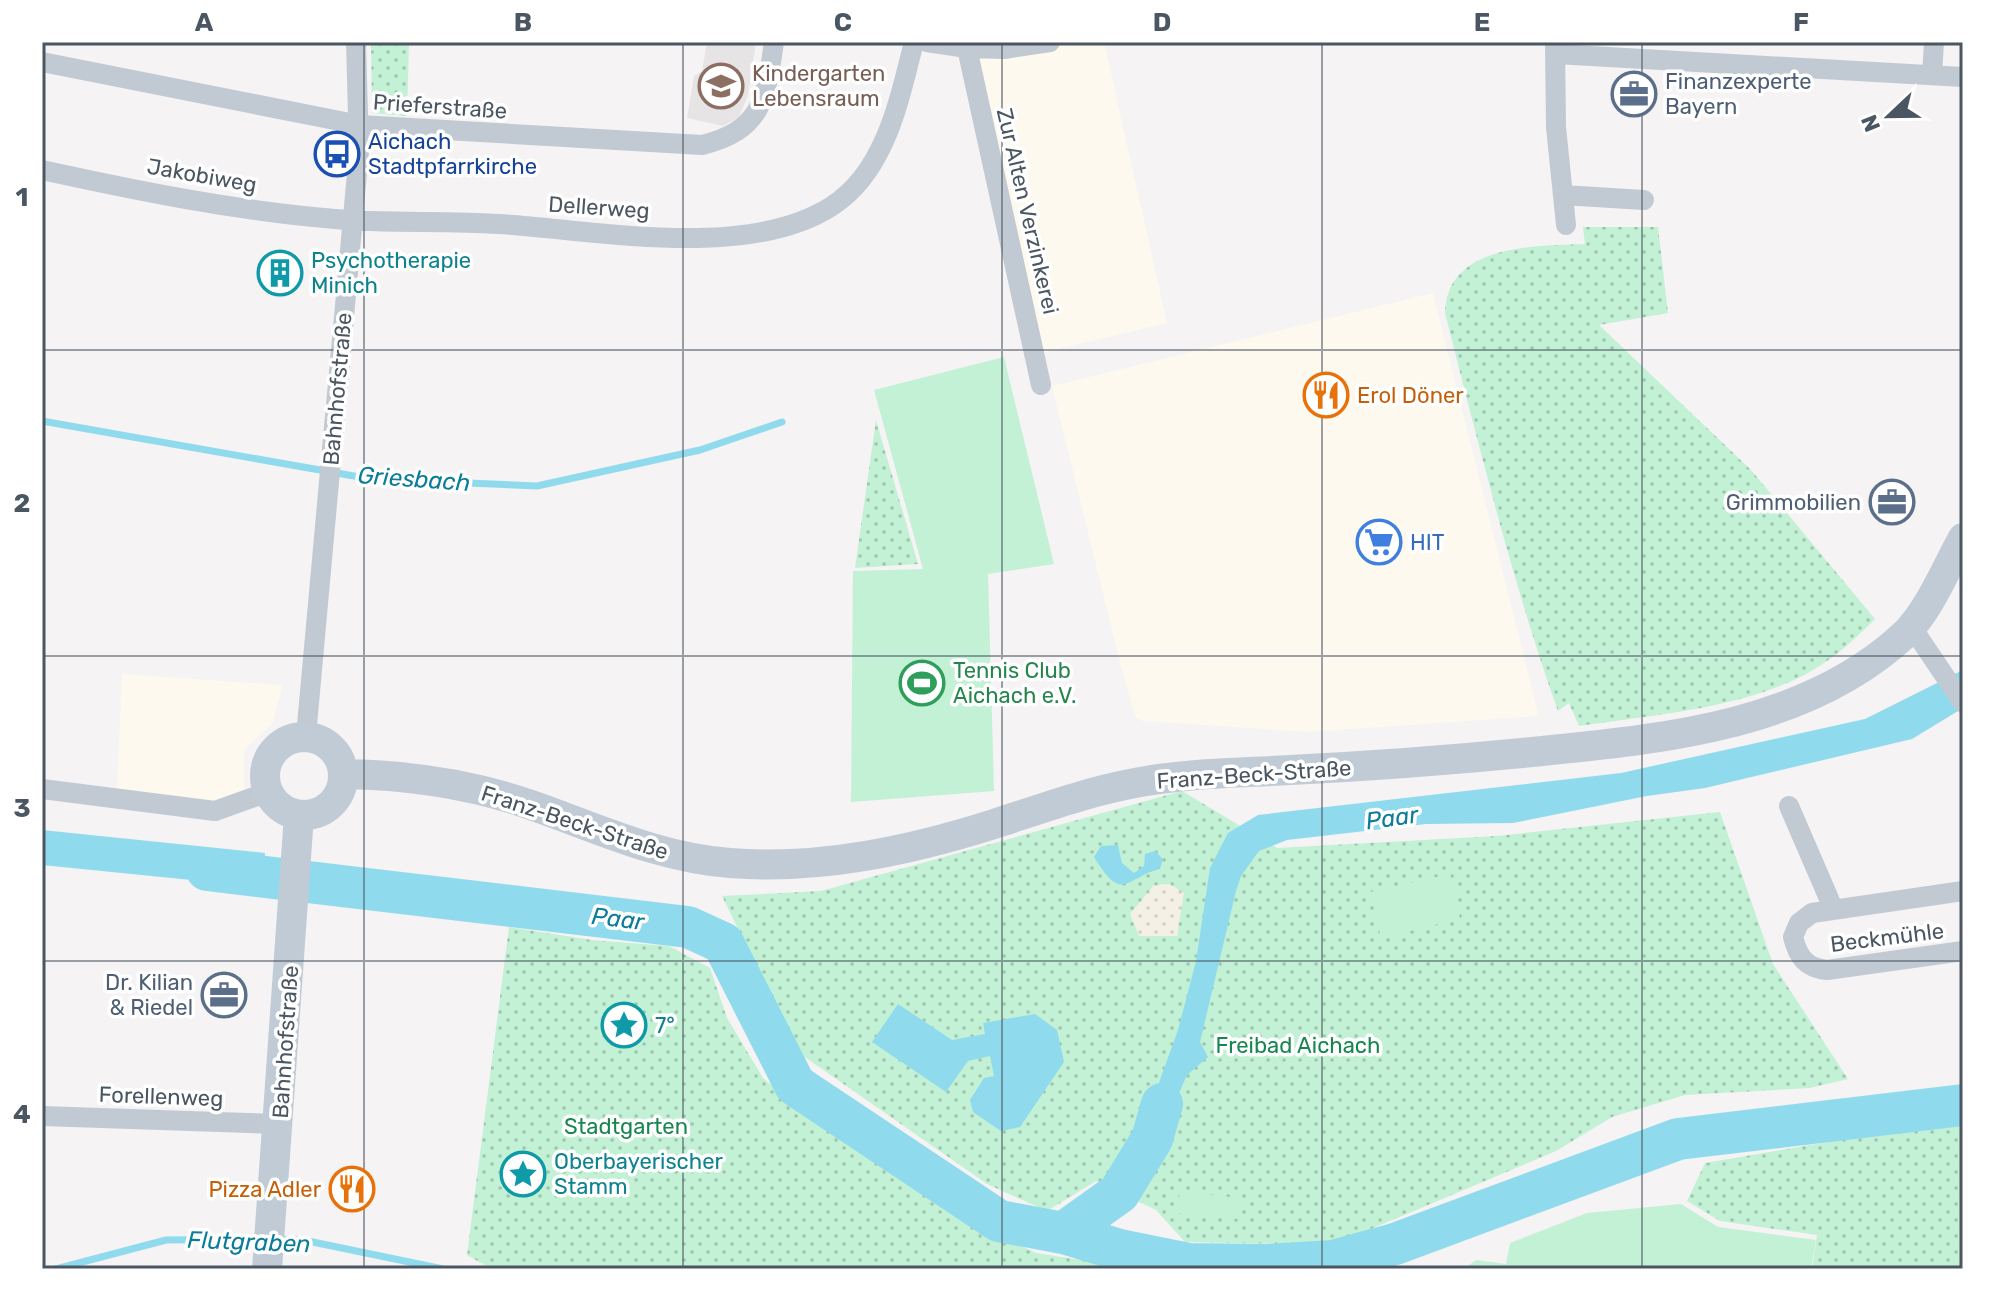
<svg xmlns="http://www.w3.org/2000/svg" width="2005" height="1311" font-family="Rubik,sans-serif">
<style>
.commercial{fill:#fdf9ef}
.education{fill:#e6e4e5}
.grass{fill:url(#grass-dots)}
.sand{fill:url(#sand-dots)}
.garden{fill:#c3f1d5}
.water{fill:#90daee}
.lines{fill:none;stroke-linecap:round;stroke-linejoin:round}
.stream{stroke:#90daee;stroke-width:7}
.river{stroke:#90daee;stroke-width:42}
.street{stroke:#c1cad2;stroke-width:20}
.secondary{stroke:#c1cbd6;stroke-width:30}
.grid{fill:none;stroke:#4a5661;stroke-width:2;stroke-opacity:0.55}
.labels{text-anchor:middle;stroke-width:7;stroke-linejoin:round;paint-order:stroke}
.education-label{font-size:22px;fill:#785e54;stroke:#fff;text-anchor:start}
.service-label{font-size:22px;fill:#4e5e75;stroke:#fff;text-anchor:end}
.street-label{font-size:22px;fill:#4a5661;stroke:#fff}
.transit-label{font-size:22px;fill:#164399;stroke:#fff;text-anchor:start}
.culture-label{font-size:22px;fill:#0d838f;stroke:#fff;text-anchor:start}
.food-label{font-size:22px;fill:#c56008;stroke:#fff;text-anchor:start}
.shop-label{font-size:22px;fill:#366cbe;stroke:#fff;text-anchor:start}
.leisure-label{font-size:22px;fill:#27864d;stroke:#fff;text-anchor:start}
.park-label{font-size:22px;fill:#17864f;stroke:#fff}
.water-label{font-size:24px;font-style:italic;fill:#0c7c9b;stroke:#fff}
.neatline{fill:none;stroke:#4a5661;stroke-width:3}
.grid-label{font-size:26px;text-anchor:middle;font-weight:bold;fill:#4a5661}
</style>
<defs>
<pattern id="grass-dots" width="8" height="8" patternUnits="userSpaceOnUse" patternTransform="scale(2)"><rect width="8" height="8" fill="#c3f1d5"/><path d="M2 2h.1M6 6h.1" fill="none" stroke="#a0c6b0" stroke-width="1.8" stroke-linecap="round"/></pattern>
<pattern id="sand-dots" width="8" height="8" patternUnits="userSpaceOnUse" patternTransform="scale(2)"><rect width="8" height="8" fill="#f5f0e5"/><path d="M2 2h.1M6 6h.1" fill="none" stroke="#d4d0c7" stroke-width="1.8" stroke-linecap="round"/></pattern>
</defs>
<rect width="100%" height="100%" fill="#f5f3f3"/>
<path class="commercial" d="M942,42H1104L1167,323L1042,353L981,79Z
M1433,293L1539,716L1308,732L1142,721L1135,716L1122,670L1052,386Z
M122,674L283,685L272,724L244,749V789L214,802L117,791Z"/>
<path class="education" d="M707,42H756L748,95L739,117L723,126L687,118L694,76L702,71Z"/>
<path class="grass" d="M371,42H409L407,116L372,113Z
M1583,227H1658L1668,313L1599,325L1751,470L1875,619C1856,638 1837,656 1813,670C1749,708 1652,715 1579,726L1569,703L1558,711C1512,581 1479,446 1445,313C1447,244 1534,246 1585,244Z
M876,420L918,564L855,568Z
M1182,791L1277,848L1497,836L1720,812L1773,964L1848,1079L1810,1088L1685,1095L1612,1117L1556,1151L1333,1245L1185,1242L1156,1210L1096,1181L1047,1211L987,1184L799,1053L722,896L821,891Z
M509,927L592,940L669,946L710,968L727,1018L763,1078L806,1115L972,1221L1036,1253L1140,1269H492L467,1255Z
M1963,1119V1269H1812L1817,1235L1720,1221L1687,1201L1705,1163Z"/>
<path class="sand" d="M1170,884L1184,893L1177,936H1139L1130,914L1154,885Z"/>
<path class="garden" d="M1004,357L1054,564L988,574L994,791L851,802L853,571L923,569L874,390Z
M1450,874L1460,919L1381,938L1370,892Z
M1180,1192L1241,1198L1238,1219L1176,1213Z
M1681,1204L1718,1227L1816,1240L1811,1269H1464L1476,1260L1506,1264L1510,1243L1587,1213Z"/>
<path class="water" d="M1963,670V708L1912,739L1705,788L1647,796L1513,823L1426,824L1287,840L1259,851L1241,876L1236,891L1200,1042L1208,1057L1187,1075L1150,1158L1134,1152L1178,1030L1196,961L1210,868L1228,833L1258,815L1621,773L1865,719Z
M42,830L265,853L262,887L42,865Z
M1118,845L1122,863L1134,873L1144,866L1145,854L1155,851L1163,859L1160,869C1126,877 1123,905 1094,857L1101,846Z
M898,1004L952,1040L985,1034L983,1023L1035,1014L1057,1030L1064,1062L1020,1127L1001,1131L973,1112L970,1100L984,1078L994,1076L990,1056L968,1061L946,1092L872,1042Z"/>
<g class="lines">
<path class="stream" d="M42,421L371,479L537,486L700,450L782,422
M276,1239L303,1240L443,1269
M56,1269L166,1240L264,1239"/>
<path class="river" d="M207,870L688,927L723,943L795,1085L999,1221L1063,1233L1119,1193L1152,1139L1162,1104
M1063,1233L1120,1250L1189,1264L1268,1265L1333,1261L1395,1244L1678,1139L1963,1105"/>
<path class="street" d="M927,42L967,48L1041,385
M1555,42L1556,127L1566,225
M967,48L1004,49L1050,42
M1555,54L1963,77
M42,62L360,125L702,145C763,130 766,98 774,42
M1932,75L1934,42
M42,170C138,191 237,211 335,219C389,224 444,220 499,224C595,230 747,261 832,206C886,171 899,100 914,42
M1563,195L1644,200
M1911,626L1963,703
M306,736L359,151L356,42
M42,789L215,811L268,792
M1789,806L1833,908
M1963,891L1812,913L1799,923L1793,937C1798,957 1806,968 1827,970L1963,951
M42,1116L279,1124"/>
<path class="secondary" d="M265 776a39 39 0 1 1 78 0a39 39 0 1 1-78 0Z
M344,774C407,775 471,784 531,805C597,828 659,858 730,863C819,870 909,851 994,824C1041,809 1086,792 1135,783C1186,773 1239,773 1290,770C1371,766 1451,760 1532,752C1660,739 1806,727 1905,634C1930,609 1946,568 1963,538
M267,1269L299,815"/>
</g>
<path class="grid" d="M364,42V1269M683,42V1269M1002,42V1269M1322,42V1269M1642,42V1269M42,350H1963M42,656H1963M42,961H1963"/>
<defs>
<g id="school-ring" transform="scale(2.3)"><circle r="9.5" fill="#fff" stroke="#8d6e63" stroke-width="1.5"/><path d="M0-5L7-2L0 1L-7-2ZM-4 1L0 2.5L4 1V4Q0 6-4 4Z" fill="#8d6e63"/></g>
<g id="office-ring" transform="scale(2.3)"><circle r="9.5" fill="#fff" stroke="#5c6f8a" stroke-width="1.5"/><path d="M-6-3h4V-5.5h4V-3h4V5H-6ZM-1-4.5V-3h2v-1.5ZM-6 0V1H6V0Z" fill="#5c6f8a"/></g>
<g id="bus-ring" transform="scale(2.3)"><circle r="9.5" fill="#fff" stroke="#1a4fb4" stroke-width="1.5"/><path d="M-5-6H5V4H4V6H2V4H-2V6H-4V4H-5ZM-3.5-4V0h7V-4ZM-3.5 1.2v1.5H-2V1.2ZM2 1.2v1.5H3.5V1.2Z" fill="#1a4fb4"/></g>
<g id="building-ring" transform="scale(2.3)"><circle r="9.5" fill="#fff" stroke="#0f9aa8" stroke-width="1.5"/><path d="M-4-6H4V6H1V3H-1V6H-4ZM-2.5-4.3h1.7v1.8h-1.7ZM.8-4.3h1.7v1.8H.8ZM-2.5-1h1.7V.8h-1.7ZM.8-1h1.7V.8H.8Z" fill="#0f9aa8"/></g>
<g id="restaurant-ring" transform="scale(2.3)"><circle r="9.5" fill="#fff" stroke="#e8710a" stroke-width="1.5"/><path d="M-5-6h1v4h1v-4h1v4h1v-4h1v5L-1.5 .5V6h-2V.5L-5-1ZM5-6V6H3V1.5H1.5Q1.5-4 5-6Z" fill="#e8710a"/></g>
<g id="supermarket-ring" transform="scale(2.3)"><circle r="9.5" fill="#fff" stroke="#3f7fe0" stroke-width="1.5"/><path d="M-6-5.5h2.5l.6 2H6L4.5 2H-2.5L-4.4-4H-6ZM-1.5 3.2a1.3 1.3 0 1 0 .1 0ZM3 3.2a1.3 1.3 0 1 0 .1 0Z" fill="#3f7fe0"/></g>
<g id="stadium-ring" transform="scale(2.3)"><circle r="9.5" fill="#fff" stroke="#2e9e5b" stroke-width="1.5"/><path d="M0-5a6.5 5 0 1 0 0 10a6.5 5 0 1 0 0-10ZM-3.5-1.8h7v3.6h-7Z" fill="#2e9e5b"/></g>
<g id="sight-ring" transform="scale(2.3)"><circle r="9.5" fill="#fff" stroke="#0f9aa8" stroke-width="1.5"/><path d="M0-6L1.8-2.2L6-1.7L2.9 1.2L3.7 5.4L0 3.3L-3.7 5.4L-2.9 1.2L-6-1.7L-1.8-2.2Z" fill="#0f9aa8"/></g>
</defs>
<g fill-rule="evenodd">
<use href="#school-ring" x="721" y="86"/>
<use href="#office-ring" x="1634" y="94"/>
<use href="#bus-ring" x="337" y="154"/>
<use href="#building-ring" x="280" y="273"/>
<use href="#restaurant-ring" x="1326" y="395"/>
<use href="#office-ring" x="1892" y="502"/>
<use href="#supermarket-ring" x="1379" y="542"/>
<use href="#stadium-ring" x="922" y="683"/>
<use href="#office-ring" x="224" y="995"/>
<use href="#sight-ring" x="624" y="1025"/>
<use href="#sight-ring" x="523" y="1174"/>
<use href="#restaurant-ring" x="352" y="1189"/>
</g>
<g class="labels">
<g class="education-label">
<text x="752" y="81">Kindergarten<tspan x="752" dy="25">Lebensraum</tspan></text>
</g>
<g class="service-label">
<text x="1665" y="89" text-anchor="start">Finanzexperte<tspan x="1665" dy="25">Bayern</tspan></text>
<text x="1861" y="510">Grimmobilien</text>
<text x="193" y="990">Dr. Kilian<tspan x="193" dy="25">&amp; Riedel</tspan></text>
</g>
<g class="street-label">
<text transform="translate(440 106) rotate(4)" y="8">Prieferstraße</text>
<text transform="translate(202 175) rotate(10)" y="8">Jakobiweg</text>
<text transform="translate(599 207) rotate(4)" y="8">Dellerweg</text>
<text transform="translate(1028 211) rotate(77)" y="8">Zur Alten Verzinkerei</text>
<text transform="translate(337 389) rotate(-85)" y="8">Bahnhofstraße</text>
<text transform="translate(1254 774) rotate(-4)" y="8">Franz-Beck-Straße</text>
<text transform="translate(575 822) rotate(18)" y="8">Franz-Beck-Straße</text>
<text transform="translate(1887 937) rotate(-7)" y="8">Beckmühle</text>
<text transform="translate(285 1042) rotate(-86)" y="8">Bahnhofstraße</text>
<text transform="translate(161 1096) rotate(2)" y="8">Forellenweg</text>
</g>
<g class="transit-label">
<text x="368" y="149">Aichach<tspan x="368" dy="25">Stadtpfarrkirche</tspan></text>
</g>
<g class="culture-label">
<text x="311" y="268">Psychotherapie<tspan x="311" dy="25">Minich</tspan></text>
<text x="655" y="1033">7°</text>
<text x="554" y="1169">Oberbayerischer<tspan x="554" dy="25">Stamm</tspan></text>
</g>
<g class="food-label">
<text x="1357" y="403">Erol Döner</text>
<text x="321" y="1197" text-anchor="end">Pizza Adler</text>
</g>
<g class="shop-label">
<text x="1410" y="550">HIT</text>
</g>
<g class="leisure-label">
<text x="953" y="678">Tennis Club<tspan x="953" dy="25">Aichach e.V.</tspan></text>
</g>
<g class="park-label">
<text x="1298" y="1053">Freibad Aichach</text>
<text x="626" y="1134">Stadtgarten</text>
</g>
<g class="water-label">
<text transform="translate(414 479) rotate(4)" y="8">Griesbach</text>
<text transform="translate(1392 818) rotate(-8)" y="8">Paar</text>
<text transform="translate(618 919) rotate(7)" y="8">Paar</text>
<text transform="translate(249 1242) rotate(2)" y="8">Flutgraben</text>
</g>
</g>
<rect width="2005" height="1311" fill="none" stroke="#ffffff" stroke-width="88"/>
<g transform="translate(1889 116) rotate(248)" stroke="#ffffff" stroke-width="6" paint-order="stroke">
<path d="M0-6L14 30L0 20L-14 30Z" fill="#4a5661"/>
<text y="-12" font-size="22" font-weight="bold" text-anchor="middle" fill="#4a5661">N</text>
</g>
<rect x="44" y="44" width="1917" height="1223" class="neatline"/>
<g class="grid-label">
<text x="204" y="31">A</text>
<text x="523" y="31">B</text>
<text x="843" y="31">C</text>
<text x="1162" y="31">D</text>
<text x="1482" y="31">E</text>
<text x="1801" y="31">F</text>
<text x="22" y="206">1</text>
<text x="22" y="512">2</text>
<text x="22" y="817">3</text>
<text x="22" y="1123">4</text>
</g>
</svg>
